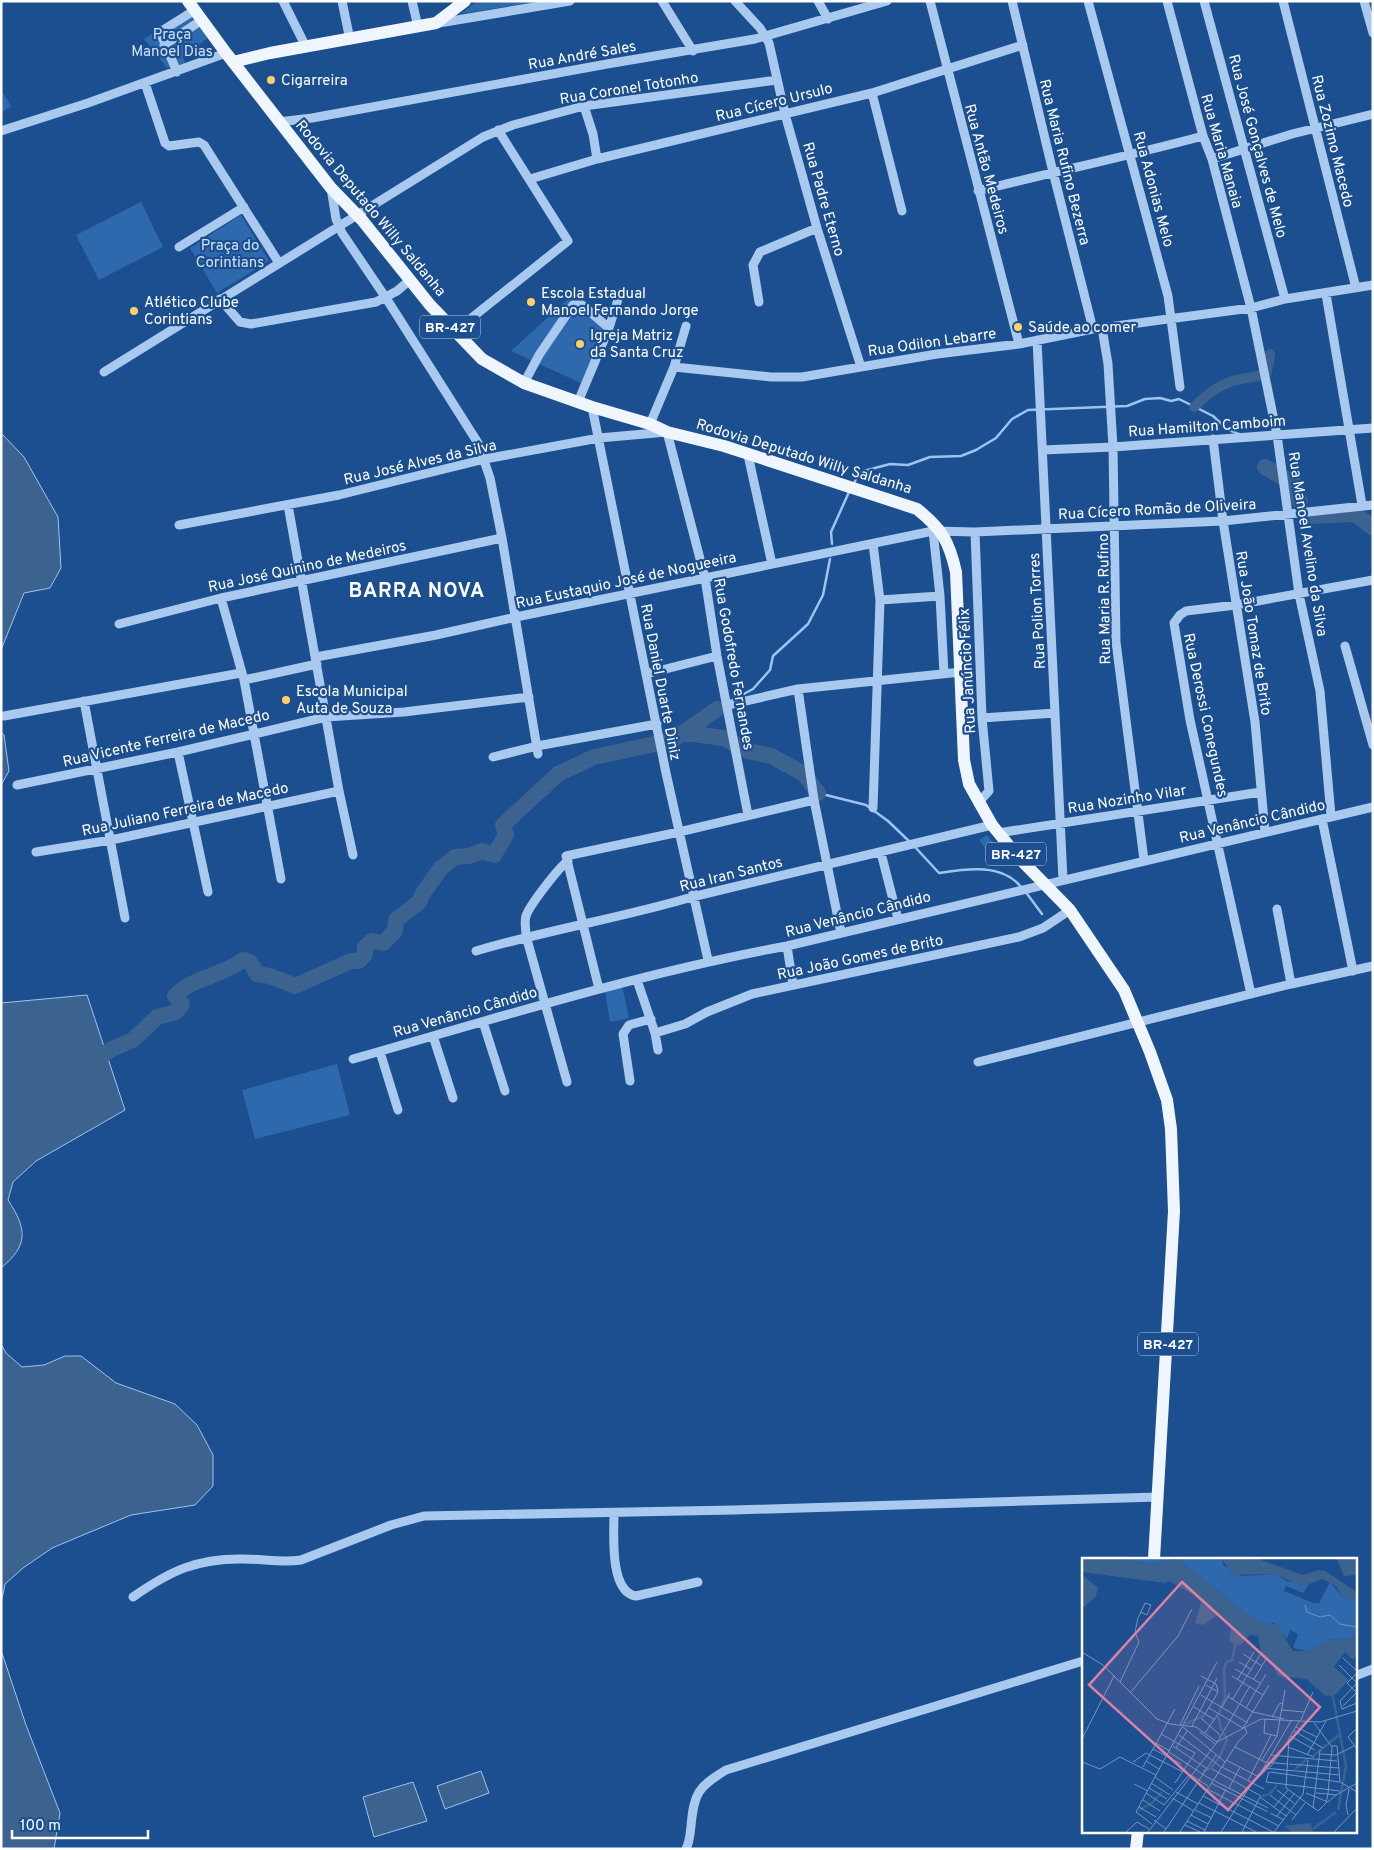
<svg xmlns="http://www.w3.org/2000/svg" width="1374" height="1850" font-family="Overpass,sans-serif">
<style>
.green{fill:#2e69ad}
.water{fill:#3c6290;stroke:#9cc4f0}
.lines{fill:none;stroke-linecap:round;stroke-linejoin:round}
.stream{stroke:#9cc4f0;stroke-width:2.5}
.canal{stroke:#3c6290;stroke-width:10}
.river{stroke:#3c6290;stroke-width:16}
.minor{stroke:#a9c9ee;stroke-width:9}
.major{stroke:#f0f6ff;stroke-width:12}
.poi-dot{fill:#ffd166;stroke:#1b4f8f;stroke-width:2}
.labels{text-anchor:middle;stroke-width:4.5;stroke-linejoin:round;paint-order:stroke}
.shield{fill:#1b4f8f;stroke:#bbcadd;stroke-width:1}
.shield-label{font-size:14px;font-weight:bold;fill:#fff}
.park-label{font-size:15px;fill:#cfe3fa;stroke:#1b4f8f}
.street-label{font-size:15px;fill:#fff;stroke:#1b4f8f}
.poi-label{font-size:15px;fill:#fff;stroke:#1b4f8f;text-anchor:start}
.district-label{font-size:20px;font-weight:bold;letter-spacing:1px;fill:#fff;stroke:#1b4f8f}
.inset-river{fill:none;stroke:#3c6290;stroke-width:2.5}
.inset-road{fill:none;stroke:#7695bc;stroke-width:1}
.view{fill:#dd80a5;fill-opacity:0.15;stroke:#dd80a5;stroke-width:2.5}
.inset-edge{fill:none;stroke:#fff;stroke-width:2.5}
</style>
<rect width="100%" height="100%" fill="#1b4f8f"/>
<path class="green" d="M478,1H542L460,14Z
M189,10L210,36L183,57L186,66L167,68L144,39Z
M1,89L11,106L1,113Z
M141,202L163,247L99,280L76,235Z
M241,215L269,261L217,293L190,248Z
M571,296L607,333L583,384L511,351Z
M987,835L1005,858L997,863L979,840Z
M622,986L629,1018L610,1022L605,991Z
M337,1064L350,1115L255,1139L242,1090Z"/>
<path class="water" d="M1,433L24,457L58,517L61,568L50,588L24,593L1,650Z
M1,732L4,735L9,771L1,785Z
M87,995L125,1110L36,1161L13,1182L8,1200C27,1229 29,1245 1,1268V1003Z
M1,1344L6,1353L22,1367L44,1365L65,1356H81L116,1383L175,1404L197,1425L213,1455V1486L195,1505L131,1515L52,1548L23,1568L5,1584L1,1604Z
M1,1650L26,1725L60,1813L54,1849H1Z
M481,1771L489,1793L445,1809L437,1786Z
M413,1782L427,1821L374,1837L363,1797Z"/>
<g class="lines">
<path class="stream" d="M854,483L860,472L890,464L908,465L930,457L961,456L976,450L996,438L1012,419L1028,410L1127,406L1145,399L1160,398L1171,401L1179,399L1213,416L1227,429L1241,435
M832,544L831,532L849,492
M731,701L753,689L770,670L773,656L808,624L823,595L830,559
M717,709L724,705
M818,793L866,805L888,821L911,843
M915,847L939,873C966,869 1002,863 1021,887
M1025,891L1042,914"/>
<path class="canal" d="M1194,407C1208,393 1221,383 1241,379C1251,377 1258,378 1267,372L1270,354"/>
<path class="river" d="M1265,467L1294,484L1300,502
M1310,516L1355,514L1373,528
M679,734H694L723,738L748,751L771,756L804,774L818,793
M89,1064L112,1049L133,1040L157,1017L176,1012L182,1004L175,996C193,977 222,976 243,960L250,962L257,974L270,976L295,986L351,961H359L365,954V947L372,941L383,943L395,931L396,920L419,902L423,893L441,868L455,857L469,856L482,851L494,855L506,835L503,825L558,774L594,757L673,740L717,709"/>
<path class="minor" d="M283,1L306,47
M342,1L350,40
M412,1L418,27
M662,1L693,51
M735,1L760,28L769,43L785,114L817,228L861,367
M818,1L828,19
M930,1L1019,344
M1012,1L1053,172L1093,329
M1088,1L1168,296L1180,387
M1167,1L1203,136L1212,159L1251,308L1277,435L1299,594L1320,691L1331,816
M1204,1L1285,299
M1283,1L1356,288
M1364,1L1373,33
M439,23L570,1
M164,45L202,20
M177,72L160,32L195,10
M145,83L165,143L169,146L199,142L204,145L279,263
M872,93L902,211
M584,106L593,134L597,159
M278,122L312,118L607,64L755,39L887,1
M1,131L88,103L226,53
M1212,159L1292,134L1373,114
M530,179L597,159L872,93L1023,45
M331,188L336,219L342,233L386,298L478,443L490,478L502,538L538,754
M978,191C1053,172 1129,156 1203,136
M179,247L244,207
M1326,294L1362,505
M220,299L240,322L251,324L376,302L397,291L410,280
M759,302L753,265L760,252L817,228
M1102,328L1108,364L1113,447L1116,642L1144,860
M454,332L568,241L498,130
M1037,340L1063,880
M674,367L686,326
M104,372L483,137L513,125L584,106L777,80
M524,383L539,355L573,305H582L609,328
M578,402L609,328L620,293
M592,407L666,773L708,960
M650,424L674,367L771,377H802L937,354L1019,344L1093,329L1251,308L1285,299L1373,285
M1213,439L1223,521L1255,722L1265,832
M1043,450L1113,447L1373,428
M748,455L772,564
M288,505L339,791L353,855
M179,525L339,495L485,459L599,438L667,432L705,578L717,656L748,815
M933,531L940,596L944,674
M975,532L982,718L989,791L978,803
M873,544L880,600L873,808
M221,598L244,680L281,879
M880,600L940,596
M119,624L221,598L502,538
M1345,646L1373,745
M316,657L436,635L516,617L933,531L975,532L1223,521L1373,505
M646,674L717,656
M244,680L317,664
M798,689L814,800L841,933
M84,701L125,918
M728,705L798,689L961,672
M4,716L241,673
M982,718L1055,713
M178,752L208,892
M493,757L537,746L657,724
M17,785L178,752L326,717L404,712L529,697
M1322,819L1353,971
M998,833L1261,792
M36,852L111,840L339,791
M881,853L898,919
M1277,909L1291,984
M787,946L793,985
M476,951C547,930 621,918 692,897L992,825
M637,980L655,1033L658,1050
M599,989L566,856L679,832L814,800
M1251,994L1190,720L1174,623L1180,615L1186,611L1236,605L1373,580
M483,1022L505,1091
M655,1033L685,1024L707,1012L752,994L1019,937L1043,928L1070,910
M433,1036L453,1098
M380,1052L398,1110
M353,1059C497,1018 640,973 787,946L1373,807
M978,1062L1291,984L1373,966
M630,1081L623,1034L629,1025L651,1019
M567,1082L526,936C526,929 524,922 526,916C529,906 559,867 568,861
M614,1513C614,1533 609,1592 636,1596L698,1582
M133,1597C170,1571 197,1558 244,1559C263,1559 282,1563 301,1560L391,1525L424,1516L734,1510L1158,1497
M1355,1676L1373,1669
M686,1849C690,1841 690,1834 691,1826C694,1793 698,1787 726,1770L1083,1661"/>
<path class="major" d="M188,1L226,53L331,188L362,220L430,305L482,359L524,383L592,407L650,424L667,432L724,446L917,509C942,529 949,541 956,572L964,760L969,784L992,825L1020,859L1070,910L1124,990L1150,1052L1167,1100L1171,1129L1174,1211L1154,1559
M233,62L270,53L436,23L465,1
M1136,1849L1138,1831"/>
</g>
<g class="poi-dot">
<circle cx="271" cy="80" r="5"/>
<circle cx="531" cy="302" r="5"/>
<circle cx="134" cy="311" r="5"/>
<circle cx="1018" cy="327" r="5"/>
<circle cx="580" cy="344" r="5"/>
<circle cx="286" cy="700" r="5"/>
</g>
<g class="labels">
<g class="shield">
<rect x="420" y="315.5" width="60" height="23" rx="4"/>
<rect x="986" y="842.5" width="60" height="23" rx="4"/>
<rect x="1138" y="1332.5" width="60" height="23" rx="4"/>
</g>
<g class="shield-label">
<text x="450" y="332">BR-427</text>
<text x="1016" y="859">BR-427</text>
<text x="1168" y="1349">BR-427</text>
</g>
<g class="park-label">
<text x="172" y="39">Praça<tspan x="172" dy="17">Manoel Dias</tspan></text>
<text x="230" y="250">Praça do<tspan x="230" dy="17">Corintians</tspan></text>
</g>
<g class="street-label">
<text transform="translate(582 55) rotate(-10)" y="5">Rua André Sales</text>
<text transform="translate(629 88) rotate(-9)" y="5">Rua Coronel Totonho</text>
<text transform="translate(774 102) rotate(-14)" y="5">Rua Cícero Ursulo</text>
<text transform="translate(1333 141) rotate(76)" y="5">Rua Zozimo Macedo</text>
<text transform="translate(1258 146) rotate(75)" y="5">Rua José Gonçalves de Melo</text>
<text transform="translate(1222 151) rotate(74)" y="5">Rua Maria Manaia</text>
<text transform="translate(1065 162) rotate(76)" y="5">Rua Maria Rufino Bezerra</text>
<text transform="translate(987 169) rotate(75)" y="5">Rua Antão Medeiros</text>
<text transform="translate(1154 189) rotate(75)" y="5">Rua Adonias Melo</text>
<text transform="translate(824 199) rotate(74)" y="5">Rua Padre Eterno</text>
<text transform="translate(371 208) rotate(50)" y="5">Rodovia Deputado Willy Saldanha</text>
<text transform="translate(932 342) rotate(-8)" y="5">Rua Odilon Lebarre</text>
<text transform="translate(1207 426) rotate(-4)" y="5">Rua Hamilton Camboim</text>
<text transform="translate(804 456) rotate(17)" y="5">Rodovia Deputado Willy Saldanha</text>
<text transform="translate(420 462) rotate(-13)" y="5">Rua José Alves da Silva</text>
<text transform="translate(1157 509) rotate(-3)" y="5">Rua Cícero Romão de Oliveira</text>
<text transform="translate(1308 544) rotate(81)" y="5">Rua Manoel Avelino da Silva</text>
<text transform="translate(307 566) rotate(-12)" y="5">Rua José Quinino de Medeiros</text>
<text transform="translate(626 580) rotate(-12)" y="5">Rua Eustaquio José de Nogueeira</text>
<text transform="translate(1104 599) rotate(-91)" y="5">Rua Maria R. Rufino</text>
<text transform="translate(1037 611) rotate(-93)" y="5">Rua Polion Torres</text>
<text transform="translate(1254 633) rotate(81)" y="5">Rua João Tomaz de Brito</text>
<text transform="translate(734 664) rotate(80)" y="5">Rua Godofredo Fernandes</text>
<text transform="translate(967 671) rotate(-93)" y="5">Rua Janúncio Félix</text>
<text transform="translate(661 682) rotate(79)" y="5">Rua Daniel Duarte Diniz</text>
<text transform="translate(1206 715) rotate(78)" y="5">Rua Derossi Conegundes</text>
<text transform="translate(166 738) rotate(-13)" y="5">Rua Vicente Ferreira de Macedo</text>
<text transform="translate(1127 799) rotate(-9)" y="5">Rua Nozinho Vilar</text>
<text transform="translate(185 809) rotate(-12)" y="5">Rua Juliano Ferreira de Macedo</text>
<text transform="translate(1252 821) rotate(-13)" y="5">Rua Venâncio Cândido</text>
<text transform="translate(731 874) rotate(-14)" y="5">Rua Iran Santos</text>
<text transform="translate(858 914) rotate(-14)" y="5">Rua Venâncio Cândido</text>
<text transform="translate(860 957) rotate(-12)" y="5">Rua João Gomes de Brito</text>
<text transform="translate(465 1012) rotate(-16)" y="5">Rua Venâncio Cândido</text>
</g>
<g class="poi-label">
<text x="281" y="85">Cigarreira</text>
<text x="541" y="298">Escola Estadual<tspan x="541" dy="17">Manoel Fernando Jorge</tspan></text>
<text x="144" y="307">Atlético Clube<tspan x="144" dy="17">Corintians</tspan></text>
<text x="1028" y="332">Saúde ao comer</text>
<text x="590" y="340">Igreja Matriz<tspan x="590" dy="17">da Santa Cruz</tspan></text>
<text x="296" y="696">Escola Municipal<tspan x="296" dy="17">Auta de Souza</tspan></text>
</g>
<g class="district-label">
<text x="417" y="597">BARRA NOVA</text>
</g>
</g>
<g transform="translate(1082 1558)">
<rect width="275" height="275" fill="#1b4f8f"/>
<path d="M37,1H87L90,2L69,6ZM96,1H140L141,7L159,18L195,16L204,23L222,27L230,22L221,35L204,28L202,33L231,45H237L248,24L260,39L275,43V79L248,82L225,93L211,90L216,76L208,72L205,81L192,64L187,67L167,58Z" fill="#2e69ad"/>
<path d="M0,1H37L69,6L96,1L167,58L187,67L194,65L211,93H225L248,82L275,79V98L271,102L263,94L252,109L267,122L253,137L244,138L224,121L196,118L188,102L180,98L176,78L168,77L158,88L147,83L149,70L140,59L134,58L121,67L113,65L119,45L114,38L87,23L83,25L0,14ZM140,1H176L221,17L236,12L243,13L275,34V43L260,39L254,28L240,21L219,29L195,16L150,17ZM255,1H275V17L262,18ZM0,17L16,30L14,38L0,51ZM229,265L231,274H210L202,268Z" fill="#3c6290"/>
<path class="inset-river" d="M250,134L264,208L256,252M137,155L143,139L142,111L144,105L150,102L154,83M136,158L140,173M103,166L123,157M231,198L257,177M213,211L225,201M121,213L129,210L138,198L145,182L142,175M180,238L188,236L195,227M57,252L70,245L80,234M231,271L254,254"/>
<path class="inset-road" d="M223,47L225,54L238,59L248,57L258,66L275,69M0,94L21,107L75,161L88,166L114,169L135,184L179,161L238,164L275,153M161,96L180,108M261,100L275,113M157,104L170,112M257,107L275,125M153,111L178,125M275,115L265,125L275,135M119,118L134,126L136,133M150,118L181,137M156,121L172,94M172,121L184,101M38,124L57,84L53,74L56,60L63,45L69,47L65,57L59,54M275,125L258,143L260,151L275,145M48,135L96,78L110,51M119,137L166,165M145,138L171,154L202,161M150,142L178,97M261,148L274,135M112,149L133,162M140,149L148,135M127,150L161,170L187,127M164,150L184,116M200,152L222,154M123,156L136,134L124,127M190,159L197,146L201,145M119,160L138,177M183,161L182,175L195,178M218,162L207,180L204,230L236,253L244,245L246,236L254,237L275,225M219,162L231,134M232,165L250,189L246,236L234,235M98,167L117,128M110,168L135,120M101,169L143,204M214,169L235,179M275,170L266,179L275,191M212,173L241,190M118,174L133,186M123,175L136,156M79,176L113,195L93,225M97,177L139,209M208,178L233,192M0,181L32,118M74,185L88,193M91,188L124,210M250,188H255L258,224M153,189L183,204L205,206M206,189L232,199M94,190L105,173M71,191L99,206M87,194L125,219L186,250M238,196L254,197L272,188M188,197L255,203M225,197L244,163M144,202L177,219M180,202L195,178L203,132M64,203L77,211M0,204L18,211L38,199L74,217M51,204L64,195L101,214M207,206L257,210M61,209L93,151M140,209L182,231M181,210L258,217M130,211L179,238M187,214L184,224L258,233M188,214L258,224M178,216L209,163M109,217L126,228M73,219L91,232M166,223L189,177M258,224L275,234M69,225L88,237M129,225L186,254M52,226L66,233M67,230L85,241M147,230L158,209M125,231L197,268M195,232L213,246M94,234L116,246M64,235L82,247M224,235L246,244L254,237M188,237L214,257M121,238L191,274M90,240L112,253M61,242L78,253M117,245L174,274M82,247L106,218M57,249L74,259M192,249L206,232M231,250L238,192M113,252L130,260M188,255L202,262M109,257L126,266M266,257L264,247L267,231M195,258L212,236M72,262L84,271M210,262L223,245M105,263L123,272M70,266L54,254L135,104M103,267L118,274M44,274L55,264L67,271M66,274L136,183L168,128M82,274L134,197M98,274L156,184L165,175L163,170M122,274L144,231M139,274L170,225L190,207L207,181M160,274L178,239L204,258M192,274L221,236L226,202M252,274L275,250"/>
<path class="view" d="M100,24L238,149L146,252L7,127Z"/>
<rect width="275" height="275" class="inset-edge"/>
</g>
<rect width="1374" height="1850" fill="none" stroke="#ffffff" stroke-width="5"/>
<path d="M12 1830v8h136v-8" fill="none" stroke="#ffffff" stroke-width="2.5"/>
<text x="20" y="1830" font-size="15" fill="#ffffff" stroke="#1b4f8f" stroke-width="4" paint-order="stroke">100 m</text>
</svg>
